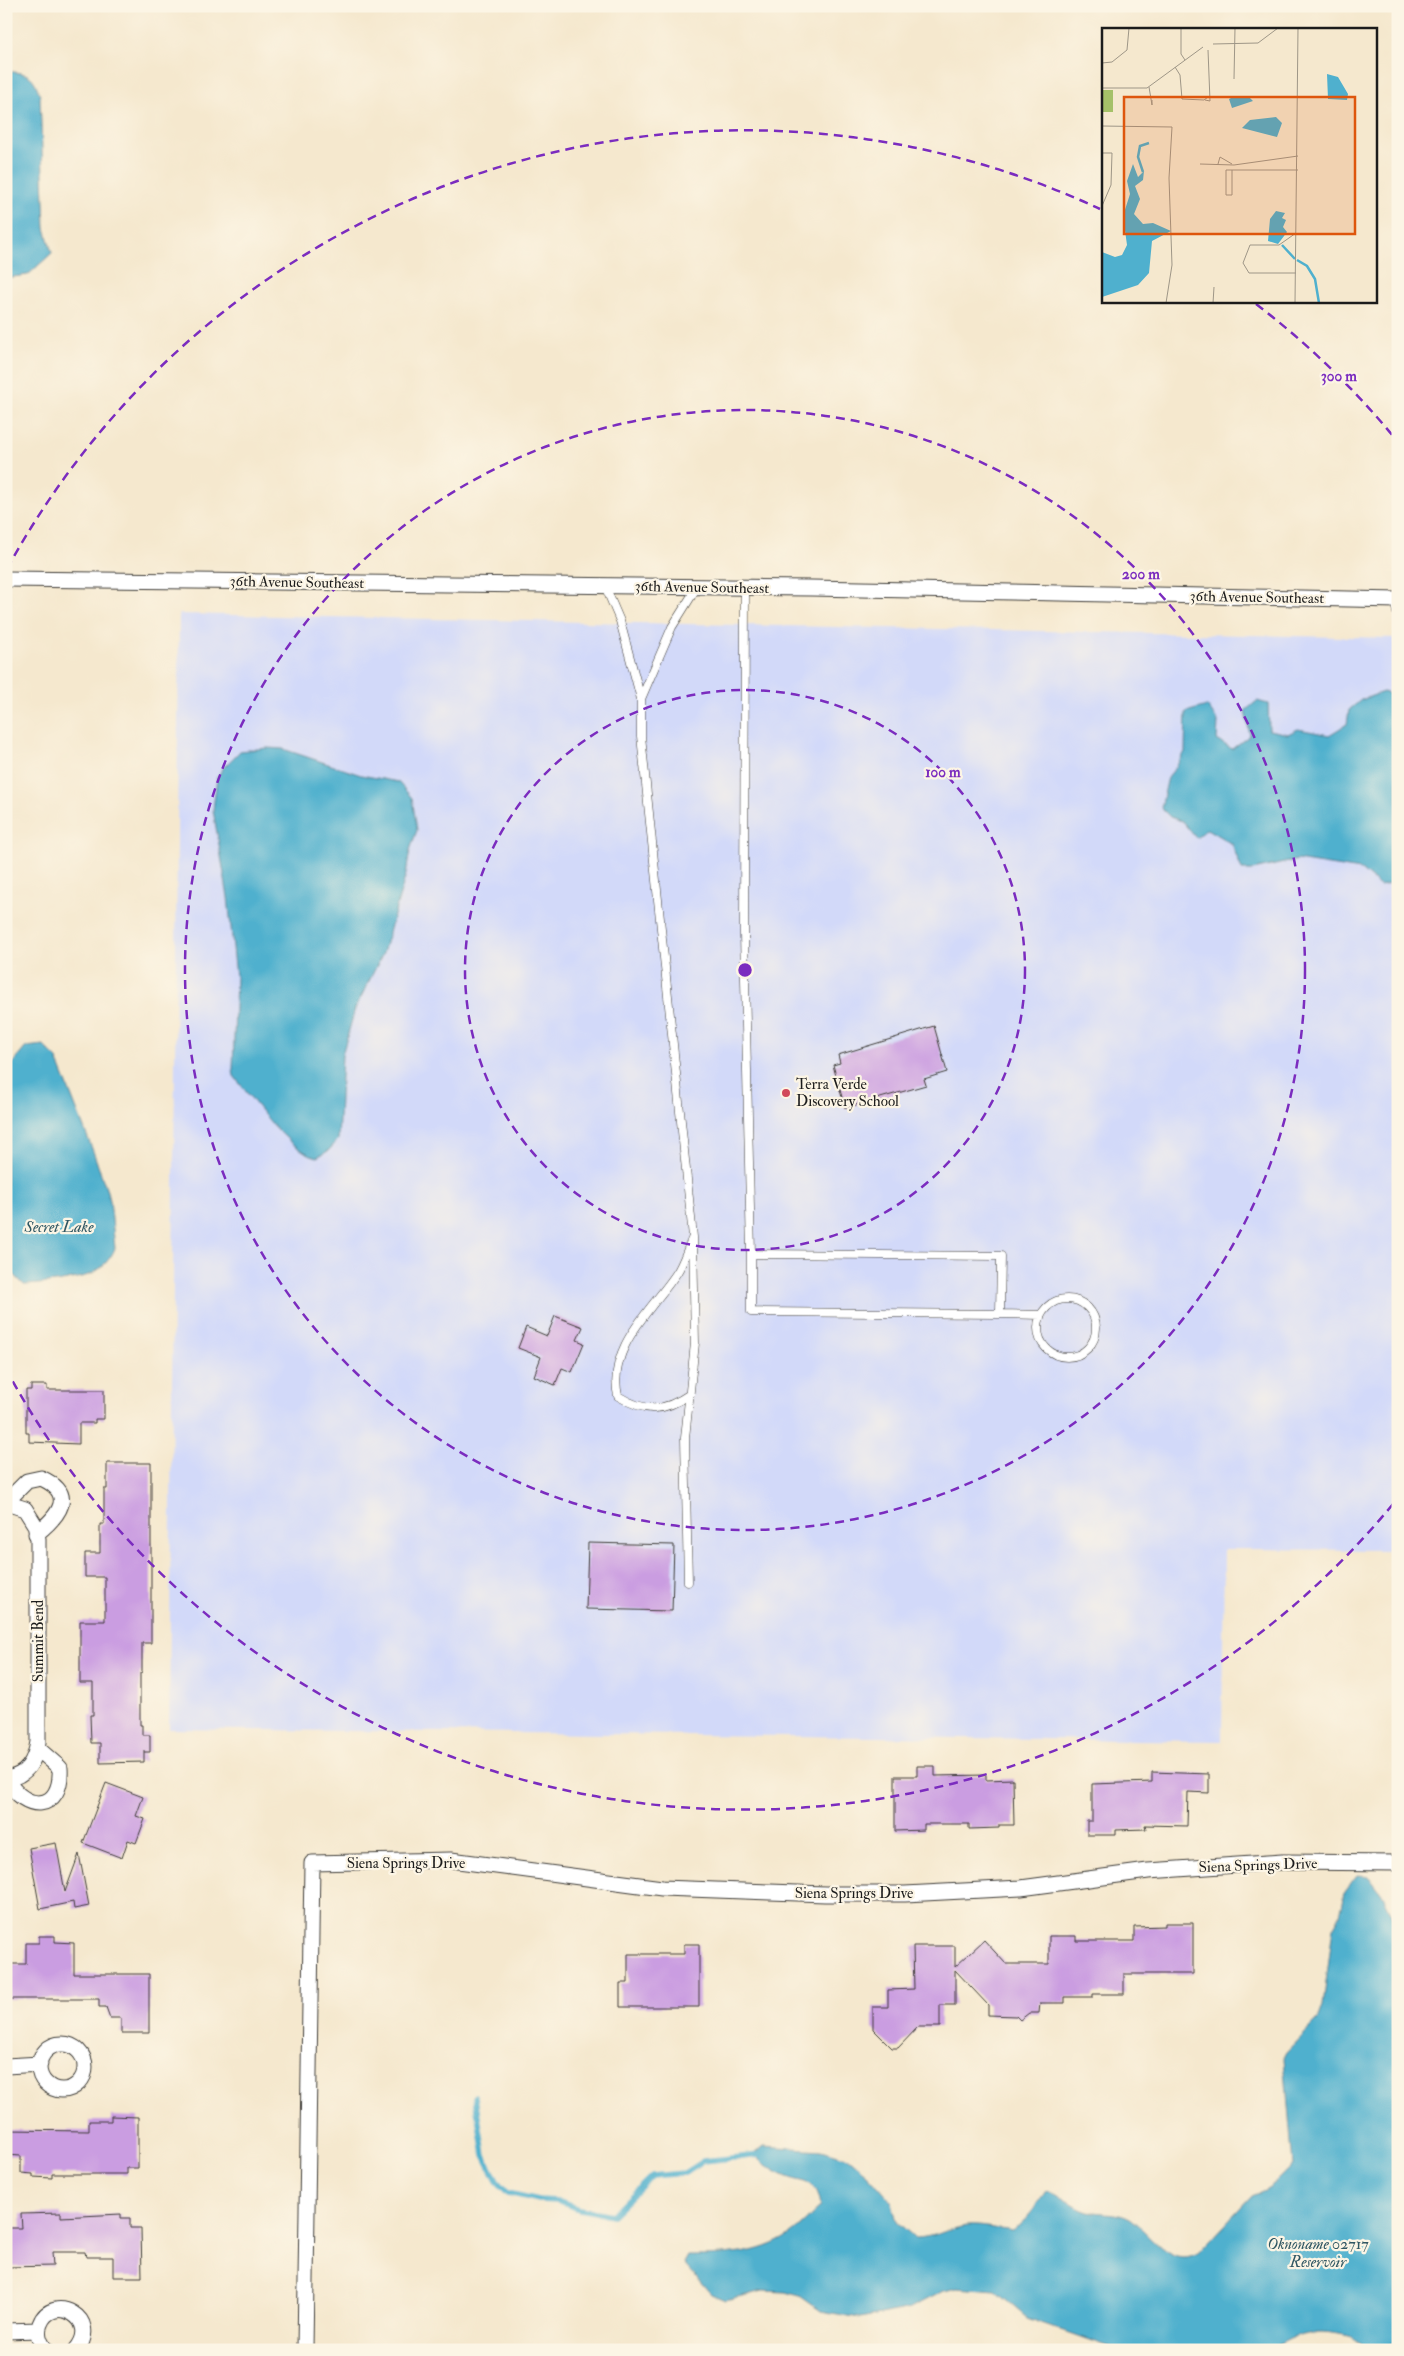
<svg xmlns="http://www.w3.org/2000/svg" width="1404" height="2356" font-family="'IM FELL Double Pica',serif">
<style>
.built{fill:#d2d9f9}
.water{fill:#4fb0ce;stroke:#366675}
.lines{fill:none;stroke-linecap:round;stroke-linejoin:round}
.stream{stroke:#4fb0ce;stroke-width:5.5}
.building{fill:#ca9de1}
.service-casing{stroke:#3d3b37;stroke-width:9}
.minor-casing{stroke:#3d3b37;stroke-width:17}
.service{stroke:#fff;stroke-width:8}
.minor{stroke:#fff;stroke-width:15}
.ring{fill:none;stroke:#7b2cbf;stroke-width:2.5;stroke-dasharray:9 6}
.poi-dot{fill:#d1495b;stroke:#fcf5e5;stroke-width:2}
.labels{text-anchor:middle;stroke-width:4.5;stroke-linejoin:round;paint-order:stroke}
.street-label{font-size:15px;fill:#1c1c1c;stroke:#fcf5e5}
.poi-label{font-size:15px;fill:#1c1c1c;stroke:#fcf5e5;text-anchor:start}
.water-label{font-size:16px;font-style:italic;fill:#305763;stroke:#fcf5e5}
.inset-river{fill:none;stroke:#4fb0ce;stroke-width:2.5}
.inset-road{fill:none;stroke:#9e9687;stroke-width:1}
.view{fill:#de560d;fill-opacity:0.15;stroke:#de560d;stroke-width:2.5}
.inset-edge{fill:none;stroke:#1c1c1c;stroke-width:2.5}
.centre{fill:#7b2cbf;stroke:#fcf5e5;stroke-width:2.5}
.ring-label{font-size:15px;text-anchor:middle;font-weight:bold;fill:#7b2cbf;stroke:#fcf5e5;stroke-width:4.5;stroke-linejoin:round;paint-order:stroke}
</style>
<rect width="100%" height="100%" fill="#fcf5e5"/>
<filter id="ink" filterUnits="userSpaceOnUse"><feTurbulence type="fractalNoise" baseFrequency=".02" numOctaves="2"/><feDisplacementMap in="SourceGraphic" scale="10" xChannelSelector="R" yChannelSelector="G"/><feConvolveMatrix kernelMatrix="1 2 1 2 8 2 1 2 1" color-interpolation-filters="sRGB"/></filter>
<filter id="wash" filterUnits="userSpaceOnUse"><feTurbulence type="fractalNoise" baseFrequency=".0096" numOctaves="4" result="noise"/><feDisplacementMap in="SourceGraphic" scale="20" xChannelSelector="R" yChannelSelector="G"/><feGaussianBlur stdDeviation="1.12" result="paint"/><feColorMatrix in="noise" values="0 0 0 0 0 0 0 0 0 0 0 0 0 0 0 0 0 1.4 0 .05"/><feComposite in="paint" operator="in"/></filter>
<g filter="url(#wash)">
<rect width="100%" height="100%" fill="#f5e8ce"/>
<path class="built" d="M179,614L1398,638V1550L1224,1549L1222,1741L169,1729Z"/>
<path class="water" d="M6,71C29,74 33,73 40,96L45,228L52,253L28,275L6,278Z
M1383,692L1398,696V882L1380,886L1361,870L1297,860L1253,870H1242L1232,844L1207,829L1196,838L1182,821L1170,817L1161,808L1168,777L1176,767L1185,752L1186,712L1207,706L1218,721L1217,740L1232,749L1250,735L1245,711L1257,701L1268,704L1269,730L1288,734L1298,729L1329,735L1347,724L1349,710L1361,700Z
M267,748L283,749L361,775L398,782L412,798L417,830L410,850L406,874L383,953L355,1009L342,1055L338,1140L328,1151L317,1157C285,1148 254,1101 234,1076L233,1070L236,977L228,897L213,810L217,777L224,767L240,751Z
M43,1045L57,1059L93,1151L110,1200L115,1248C112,1257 103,1267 95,1272C85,1279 37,1285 24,1285L6,1266V1071L26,1047Z
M1357,1876L1369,1877L1384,1897L1398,1927V2340C1386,2348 1376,2352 1362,2344C1357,2342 1354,2338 1349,2336C1317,2328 1297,2332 1271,2350H1119L1027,2318L995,2291L957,2288L944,2291L911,2308L860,2318L821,2311L800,2296L785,2292L763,2291L725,2300L711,2294L684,2263L688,2256C723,2256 759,2255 789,2235C801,2227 811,2215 821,2206C817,2176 803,2185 783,2175C771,2170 763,2163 754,2154L763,2146L822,2150L848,2158L869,2176L892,2202L897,2222L915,2238C933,2238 949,2228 968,2226C982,2225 998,2229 1012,2231L1031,2213L1046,2192C1063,2194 1072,2206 1088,2211C1101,2214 1118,2212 1130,2219C1150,2232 1169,2269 1198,2253L1253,2194C1270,2191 1281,2177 1293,2165L1284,2058L1287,2052L1318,2020L1323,2006L1333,1928L1340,1915L1345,1892Z"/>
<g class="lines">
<path class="stream" d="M475,2097L484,2155L497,2181L508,2193L539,2200L557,2201L579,2209L612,2215L652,2176L684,2173L703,2161L760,2155"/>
</g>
<g id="blocks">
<path class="building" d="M934,1026L947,1072L924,1079L926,1085L845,1108L833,1065L840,1063L838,1055Z
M555,1316L583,1327L577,1340L584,1343L572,1372L562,1368L555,1385L534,1376L541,1357L518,1348L526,1327L547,1336Z
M31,1385H47V1390H104V1419H95V1423H79V1444L29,1442V1433H26V1390H31Z
M107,1463H151V1643H142V1672L140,1673V1725H142V1735H150V1752H144V1762L100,1763V1743H91L90,1715H93V1683H80V1621H105V1577H85V1553H100V1524H104V1489H107Z
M588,1543L674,1545L672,1611L586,1609Z
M917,1766H935V1776L986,1775V1780L1013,1779L1014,1825H999V1828L969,1829V1824H924V1830L895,1831V1776H917Z
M1152,1772L1209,1774V1793L1188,1792L1187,1826L1145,1825L1146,1829L1116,1830V1835H1087V1821H1092V1784L1152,1782Z
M106,1783L143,1797L136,1816L145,1819L136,1843L128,1840L122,1858L83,1843Z
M56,1843L65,1892L79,1854L89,1906L74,1909L73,1902L40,1909L29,1848Z
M1165,1923H1193V1974H1124V1994H1093V1997H1065V2003H1040L1039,2013H1029L1020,2020L1016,2016L988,2015V2005L955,1970V2005H940V2027H918L898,2048H892L873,2029V2007H888V1990L914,1989L913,1946H955V1967L984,1940L1006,1964H1049V1936H1076V1941H1134V1927L1165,1926Z
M39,1936H55V1942L74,1943V1974H149V2033H121V2018H110L106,2007H99V1999H6V1964H26V1943H39Z
M684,1944H699V2007H620V1983H628V1954H684Z
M111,2116L138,2117V2168H127V2174H52V2178L33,2177V2174L21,2173V2156L6,2155V2130L89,2131V2121H111Z
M61,2213V2217L121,2214V2218H130V2228H141L142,2277H113V2257H86L85,2252H52L53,2266L6,2267V2228H22L21,2214Z"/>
</g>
</g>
<g filter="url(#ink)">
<use href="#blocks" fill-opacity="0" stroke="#3d3b37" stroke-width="1"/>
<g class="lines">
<g class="service-casing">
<path id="service" d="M605,586L620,621L641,699V736L693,1237L695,1343L685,1438L688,1582
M745,587L744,933L751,1254L1001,1256L1000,1314L751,1312V1254
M1394,600L1398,617
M641,699L672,627L697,587
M1038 1328a29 29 0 1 1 58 0a29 29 0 1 1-58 0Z
M1000,1314L1041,1315
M690,1394C664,1412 646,1413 618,1396C607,1347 651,1311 676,1274C683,1264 687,1250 692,1239"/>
</g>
<g class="minor-casing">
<path id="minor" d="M6,579L811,588L1398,600
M6,1502L27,1481L41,1478C77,1494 59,1516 36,1534
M6,1503L25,1509L35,1525L38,1539V1742C35,1761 27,1776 6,1779
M7,1779C24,1813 63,1812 60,1768L37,1748
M39 2067a23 23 0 1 1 46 0a23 23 0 1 1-46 0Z
M6,2066L40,2064
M6,2331L38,2330
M46,2350C40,2343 36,2334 40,2324C52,2292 103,2319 76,2350
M305,2350L312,1863L451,1860L662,1888L825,1894H905L1021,1888L1148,1871L1282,1862L1398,1863"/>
</g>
<use href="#service" class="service"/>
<use href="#minor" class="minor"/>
</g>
</g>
<g class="ring">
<circle cx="745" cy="970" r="280"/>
<circle cx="745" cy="970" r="560"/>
<path d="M1393 1504A840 840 0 0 1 7 1371M7 569A840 840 0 0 1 1100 209M1256 304A840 840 0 0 1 1393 436"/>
</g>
<circle class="poi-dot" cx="786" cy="1093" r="5"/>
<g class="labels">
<g class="street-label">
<text transform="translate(297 582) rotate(1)" y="5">36th Avenue Southeast</text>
<text transform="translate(702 587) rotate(1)" y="5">36th Avenue Southeast</text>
<text transform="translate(1257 597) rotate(1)" y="5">36th Avenue Southeast</text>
<text transform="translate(38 1641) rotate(-90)" y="5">Summit Bend</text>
<text x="406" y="1868">Siena Springs Drive</text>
<text transform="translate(1258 1865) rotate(-2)" y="5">Siena Springs Drive</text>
<text x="854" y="1898">Siena Springs Drive</text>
</g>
<g class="poi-label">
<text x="796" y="1089">Terra Verde<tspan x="796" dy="17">Discovery School</tspan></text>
</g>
<g class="water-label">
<text x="59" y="1232">Secret Lake</text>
<text x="1318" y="2249">Oknoname 02717<tspan x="1318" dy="18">Reservoir</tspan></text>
</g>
</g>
<g transform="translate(1102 28)">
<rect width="275" height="275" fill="#f5e8ce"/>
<path d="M0,62H11V84H0Z" fill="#a5c168"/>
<path d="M225,46L236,49L246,66L245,72L226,71ZM133,68H146L151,73L130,80L127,71ZM174,89L180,95L175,109L140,100L148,92ZM31,136L36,149L42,143L41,152L33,158L38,171L32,186L41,196L51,195L69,203L50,213L47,245L36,257L0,269V224L13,229L20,227L25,217L21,188L28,166L25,153ZM174,183L183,185L180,190L184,192L181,199L185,204L176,216L166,213L168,191Z" fill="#4fb0ce"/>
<path class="inset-river" d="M41,144L36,129L38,118L47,115M180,217L193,231M195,232L205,238L213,251L217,275"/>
<path class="inset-road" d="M79,0V26L83,32M111,16L156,15L176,0M0,35L10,34L25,22L27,0M73,39L78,47L80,71L102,72L106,69M132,51L133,0M47,59L50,77V72M0,60H45L101,19M103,72L108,73L106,22M0,98L70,99L67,150L70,237L64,275M0,125H10L9,157L0,178M98,136L132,137L196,128M116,136L118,129L130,136M130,142H124V167H130V142H196M194,245H147L141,235L148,217H177L194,205M111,275L112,259M193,275L196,0"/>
<path class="view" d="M22,69H253V206H22Z"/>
<rect width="275" height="275" class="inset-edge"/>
</g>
<circle cx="745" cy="970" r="8" class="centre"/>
<g class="ring-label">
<text x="1339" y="381">300 m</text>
<text x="1141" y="579">200 m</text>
<text x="943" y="777">100 m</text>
</g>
<rect width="1404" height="2356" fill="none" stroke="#fcf5e5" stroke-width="25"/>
</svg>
